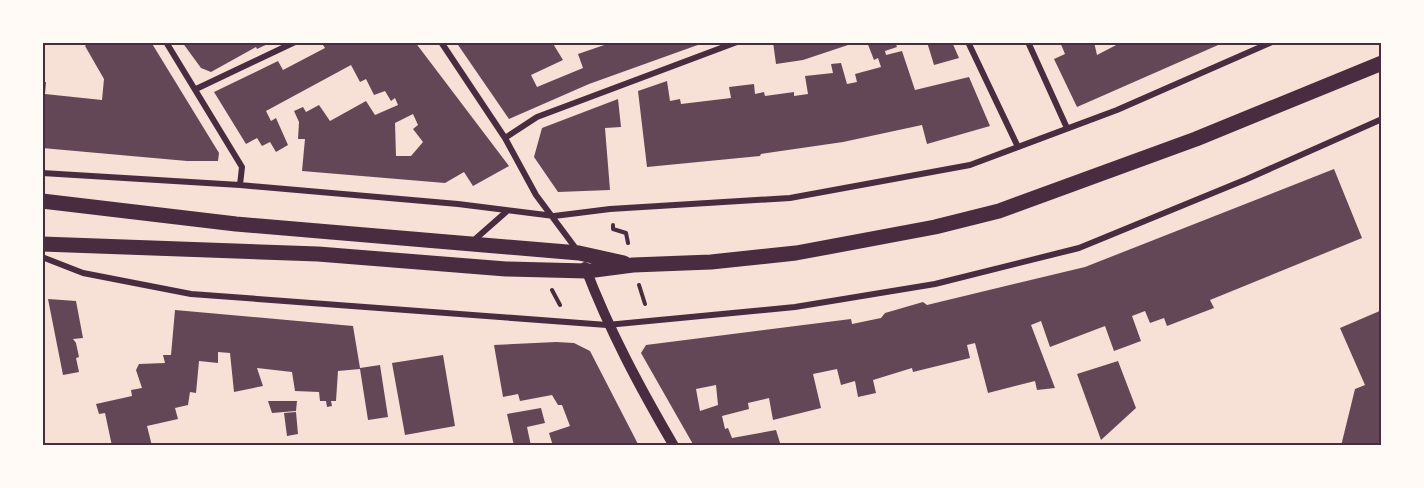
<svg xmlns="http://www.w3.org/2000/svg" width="1424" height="488" font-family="'IBM Plex Sans',sans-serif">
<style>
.building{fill:#644757;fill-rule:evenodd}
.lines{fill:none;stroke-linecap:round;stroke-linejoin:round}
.path{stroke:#4a2c40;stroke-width:4}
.minor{stroke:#4a2c40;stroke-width:6}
.tertiary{stroke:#4a2c40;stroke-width:10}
.primary{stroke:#4a2c40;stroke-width:15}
.neatline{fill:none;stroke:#4a2c40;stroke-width:2}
</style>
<rect width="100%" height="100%" fill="#f7e1d7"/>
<path class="building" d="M89,42H151L219,153L218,161H187L42,148V82H46L45,94L102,100L104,79L85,46Z
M182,42H272L257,49L256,47L211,72L201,68Z
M321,42H415L509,166L473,186L464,172L445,183L302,171L305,139H298L299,122L294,111L303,107L306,112L319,105L330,121L366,101L375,115L398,105L395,98L391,101L385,91L374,95L366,79L360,82L351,65L266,111L271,121L276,118L288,145L276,152L270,142L262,146L257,138L246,144L214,92L278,61L283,70L325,48ZM413,114L418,125L413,129L423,142L411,156H396L395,123Z
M456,42H552L563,60L531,75L537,87L583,68L578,54L613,42H706L589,84L509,119Z
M773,42H847L848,45L803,60L776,64Z
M867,42H895L897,47L885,51L886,55L902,51L915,90L969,77L990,126L927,144L922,125L843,142L761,154L760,156L647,167L638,91L667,81L670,101L680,99L681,104L731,98L729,87L754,84L755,94L764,92L765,96L794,92V96L808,94L805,76L833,73L831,64L841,63L847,84L857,82L855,74L881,67L878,58L874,60Z
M927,42H952L959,58L934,65Z
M1060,42H1094L1097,55L1122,42H1225L1077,107L1054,59L1065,54Z
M618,99L621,127L605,128L610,190L558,192L534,157L542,128Z
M1334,169L1362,238L1210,300L1214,308L1167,326L1164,318L1150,323L1145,311L1132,316L1141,341L1114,351L1105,326L1050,347L1041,321L1031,325L1055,388L1037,390L1035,381L988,393L975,343L967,345L970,358L913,372L912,368L873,380L876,393L858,397L855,381L841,385L837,369L813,374L821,408L773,420L769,398L748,403L749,409L722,416L725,429L728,428L732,438L776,430L781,446H694L641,353L646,345L851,319L852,324L881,318L885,313L923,302L927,305L1085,267ZM716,385L718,405L700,411L696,389Z
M48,299L76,301L83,338L73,339L76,343L79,357L76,358L79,372L63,375Z
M175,310L353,326L360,368L380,365L388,417L368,420L360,369L338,371L336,401H331L332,406L327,407L326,401H320L319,392L295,391L292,372L257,368L263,386L234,392L230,353L218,352V363L199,361L196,393L190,392L188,405L175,408L178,419L147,426L152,446H112L105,413L99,414L96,404L132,396L131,390L142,388L136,370L139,364L165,363L163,355H171Z
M1382,310V446H1341L1355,389L1365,385L1340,328Z
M556,342L574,343L590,351L639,446H553L549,433L570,426L562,405H558L552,395L520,401L518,394L503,397L494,345Z
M443,355L455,426L405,435L392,363Z
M1118,361L1136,408L1101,440L1077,374Z
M268,401H297L296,411L272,413Z
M541,408L545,423L527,427L531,446H514L507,414Z
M296,412L298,434L287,436L284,413Z"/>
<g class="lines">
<path class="path" d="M613,225V229L626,233L628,243
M639,285L645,304
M552,290L560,305"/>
<path class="minor" d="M166,42L242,167L240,185
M441,42L505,138L536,195L577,250
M968,42L1018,147
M1028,42L1067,128
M196,89L295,42
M505,138L537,117L737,42
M42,173L240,185L458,204L554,216L610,209L790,198L970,165L1117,110L1272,42
M473,241L506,212
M42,257L83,273L191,294L607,325L795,307L935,284L1079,248L1247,179L1382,119"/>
<path class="tertiary" d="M585,267C610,332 639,386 674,446"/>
<path class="primary" d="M42,201L236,224L579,253L624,263
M42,244L318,254L506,269L587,271L633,265L711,262L796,253L935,227L999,211L1196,139L1382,63"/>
</g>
<rect width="1424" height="488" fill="none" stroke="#fffaf5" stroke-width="87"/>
<rect x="44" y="44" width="1336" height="400" class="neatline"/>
</svg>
